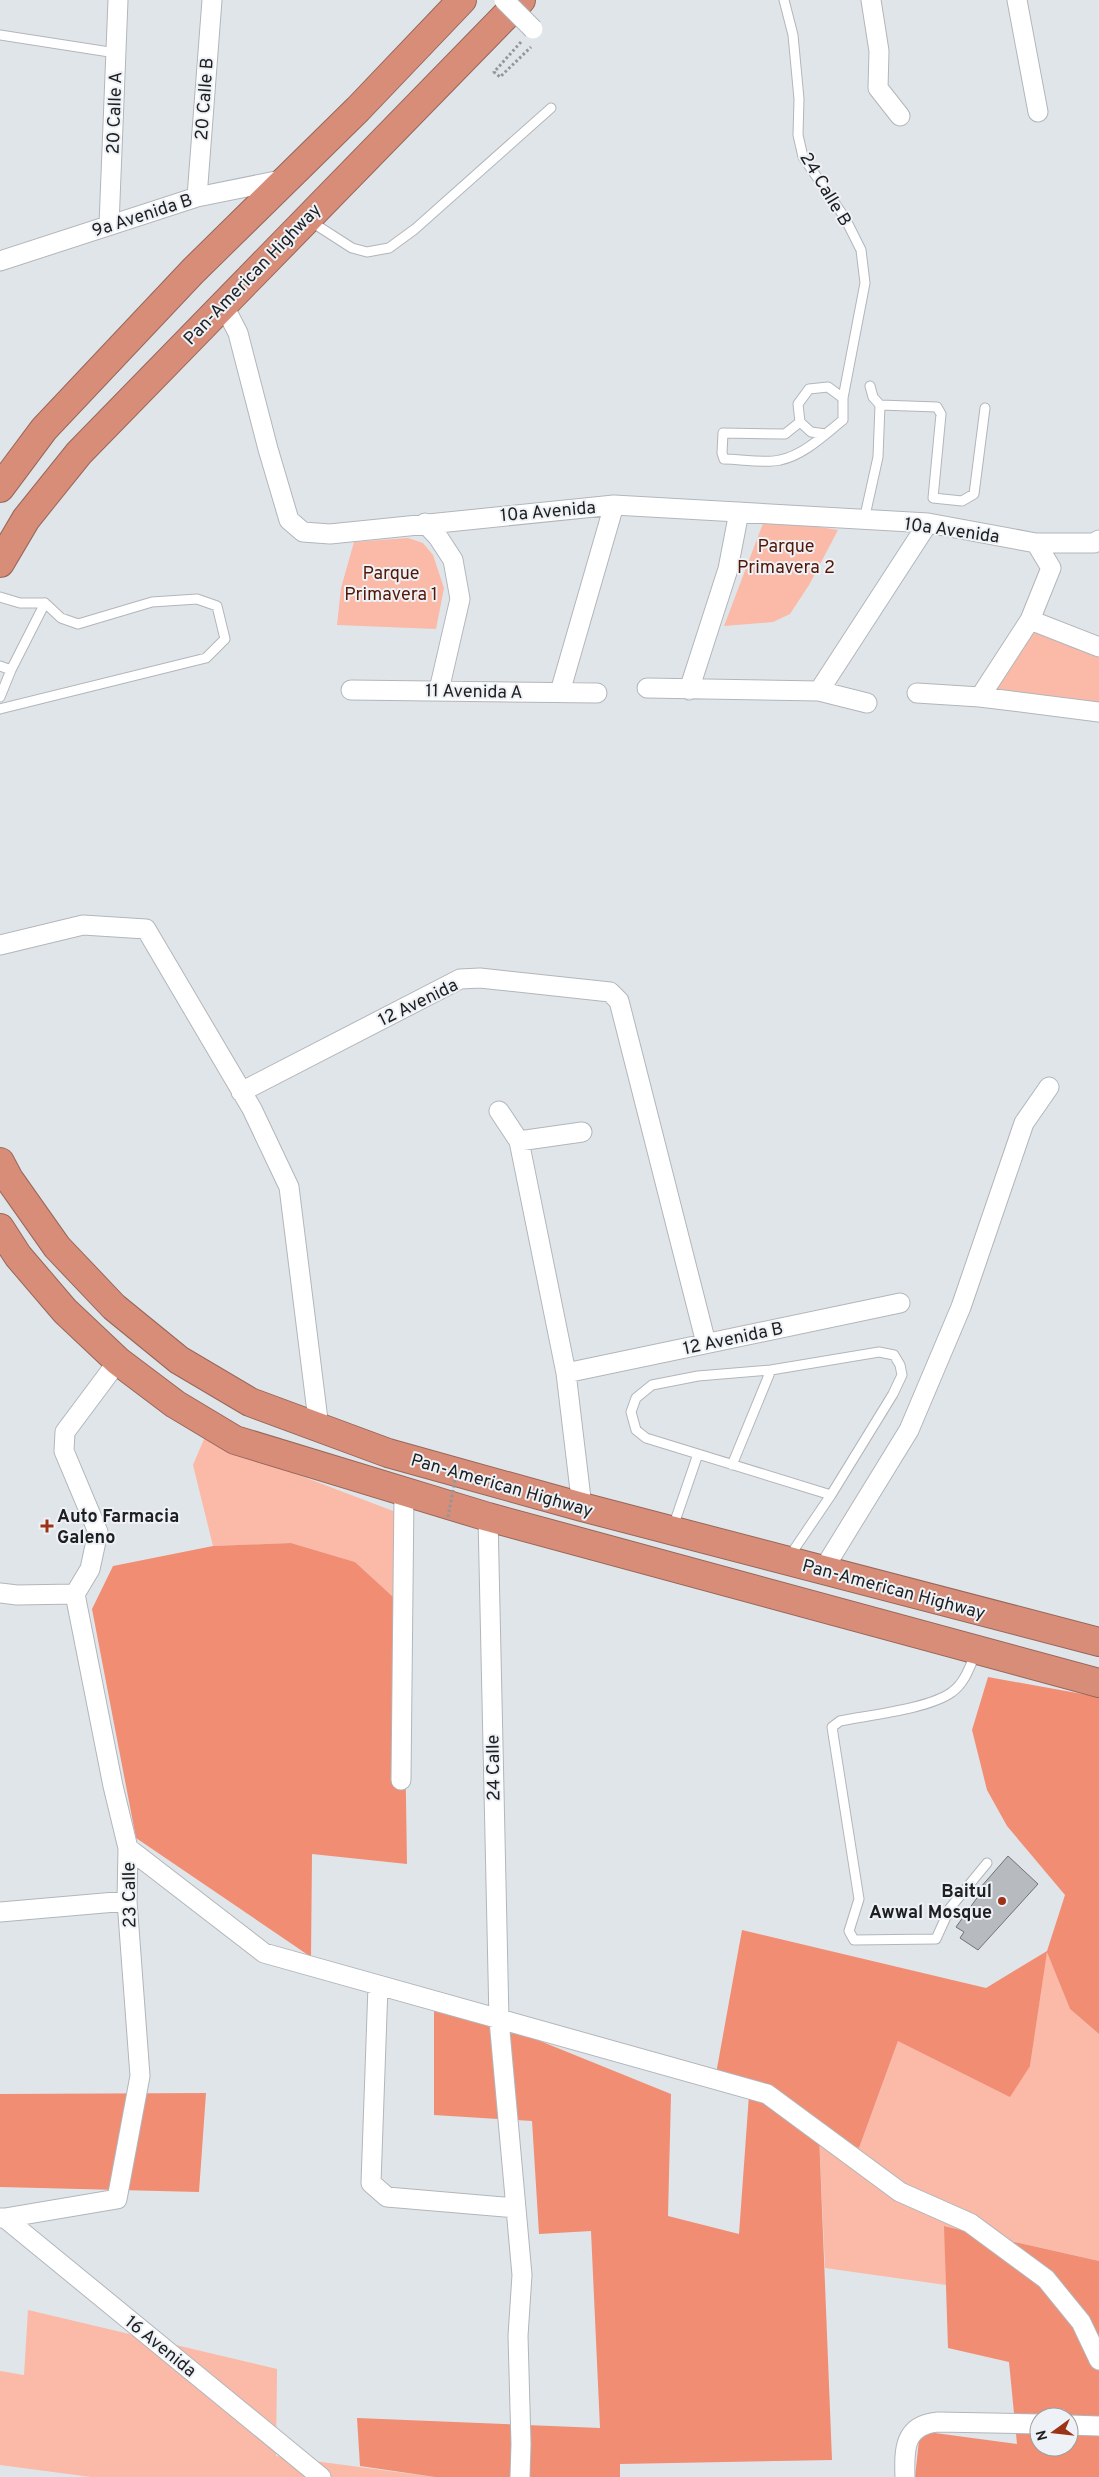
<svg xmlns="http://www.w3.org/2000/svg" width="1099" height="2477" font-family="Overpass,sans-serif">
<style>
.green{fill:#fbb9a7}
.forest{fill:#f18d73;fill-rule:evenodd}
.building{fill:#b7bbbf;stroke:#6f7377}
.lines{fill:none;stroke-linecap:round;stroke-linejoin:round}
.lane-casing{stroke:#b2b6ba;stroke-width:11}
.street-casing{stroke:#b2b6ba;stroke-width:21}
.highway-casing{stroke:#97665a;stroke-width:30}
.path{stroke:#939699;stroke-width:3;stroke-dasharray:2.5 2.5;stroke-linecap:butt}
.lane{stroke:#fff;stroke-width:9}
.street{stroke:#fff;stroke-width:19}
.highway{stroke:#d88d78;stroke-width:28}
.street-bridge-casing{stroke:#b2b6ba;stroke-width:21;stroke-linecap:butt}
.path-bridge{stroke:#939699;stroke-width:3;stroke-dasharray:2.5 2.5;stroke-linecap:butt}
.street-bridge{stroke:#fff;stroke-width:19}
.poi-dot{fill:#9b3317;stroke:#eef2f6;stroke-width:2}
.labels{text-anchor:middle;stroke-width:4;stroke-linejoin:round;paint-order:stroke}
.street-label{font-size:18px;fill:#1e1f21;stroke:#eef2f6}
.park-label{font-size:18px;fill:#541706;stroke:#eef2f6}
.poi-label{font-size:18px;font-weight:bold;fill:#1e1f21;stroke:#eef2f6;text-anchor:start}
</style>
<rect width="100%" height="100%" fill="#e0e5e9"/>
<path class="green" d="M765,518L838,530L809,585L790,614L773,622L724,626Z
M408,538L423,543L433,555L444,588L436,629L337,625L341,588L354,542Z
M1033,626L1099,652V708L990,692Z
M204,1439L401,1514L403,1606L355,1562L291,1543L213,1546L193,1465Z
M1047,1950L1070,2009L1099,2034V2261L945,2226L946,2285L825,2268L819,2134L859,2148L898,2041L1030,2066Z
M28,2310L277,2369L276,2456L435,2477H91L0,2465V2371L24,2375Z"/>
<path class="forest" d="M291,1543L355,1562L403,1606L407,1864L312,1854L311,1957L136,1838L92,1609L113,1566L213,1546Z
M988,1677L1099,1697V2034L1070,2009L1047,1952L1030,2066L1010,2097L898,2041L859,2148L819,2134L832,2460L620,2464V2477H435L360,2466L357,2418L600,2428L591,2231L539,2234L532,2121L434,2115V1998L671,2094L668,2216L739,2234L750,2081L716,2074L742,1930L986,1988L1047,1951L1065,1895L1007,1826L987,1790L972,1730Z
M206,2093L199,2192L0,2187V2094Z
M944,2226L1099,2261V2477H915L920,2431L1017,2444L1009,2362L948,2348ZM1039,2417H1069V2447H1039Z"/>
<path class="building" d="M1008,1856L1038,1884L978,1950L960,1938L964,1932L956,1927L982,1891L980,1888Z"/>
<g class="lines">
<g class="lane-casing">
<path id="lane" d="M784,0L793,35L799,99L798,135L803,157L845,218L861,250L865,283L843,398V420C824,435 804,455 780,460C763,464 742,459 724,459L722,453L723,433L785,434L800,422
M0,35L116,53
M310,221L352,248L367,252L389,248L415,229L551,108
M880,405L937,407L941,414L933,498L962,501L974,494L985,408
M826,434L811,432L800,422L798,404L809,389L828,387L843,398
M864,520L878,457L880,405L873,397L870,386
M0,597L20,603H45L61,618L78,624L152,602L197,599L217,606L225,639L206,658L0,709
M0,666L11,670
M0,697L11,670L45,603
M771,1370L698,1376L652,1385L636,1398L631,1412L636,1430L646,1438L831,1495
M732,1465L771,1370L879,1352L894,1355L900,1365L902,1375L893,1394L831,1495L789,1557
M673,1527L698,1454
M976,1652C970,1666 965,1683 952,1692C929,1709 869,1715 840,1721L832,1727L859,1899L849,1931L854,1940L936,1939L950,1908L987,1863"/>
</g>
<g class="street-casing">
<path id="street" d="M871,0L879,51L878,88L900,116
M1017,0L1038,112
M197,197L212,0
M109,225L118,0
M0,261L197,197L286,179
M223,304L238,333L268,449L289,520L303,532L330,534L614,505L928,523L1036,543H1094L1099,540
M425,523L438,537L453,560L460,599L439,690
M1036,543L1051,568L1030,620L980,697L1099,712
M1030,620L1099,647
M647,688L819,691L867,703
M351,690L597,693
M689,690L728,569L739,512
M819,691L928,523
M560,692L614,505
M917,693L980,697
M0,945L83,925L146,929L252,1109L289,1187L319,1428
M241,1092L460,979L480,978L610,992L619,1001L706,1343
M499,1111L519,1141L566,1373L582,1507
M519,1141L582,1132
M566,1373L900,1303
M488,1517L499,2020L522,2275L518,2336L521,2444L520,2477
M823,1570L909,1430L961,1307L1024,1123L1049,1087
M0,1593L17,1595L75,1594L90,1569L98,1532L64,1451L65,1432L118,1361
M401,1780L404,1493
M128,1848L264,1953L767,2094L900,2192L970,2223L1046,2279L1081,2322L1099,2360
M0,1912L127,1901
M378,1986L371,2183L387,2197L516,2208
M0,2218H5L321,2477
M5,2218L117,2199L140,2076L127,1901L128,1848L113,1786L75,1594
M1069,2425L1099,2426
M905,2477C904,2449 904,2425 938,2422L1039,2424"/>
</g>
<g class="highway-casing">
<path id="highway" d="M0,488L44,429L193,271L358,109L462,0
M0,563L26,519L79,453L521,0
M0,1162L9,1179L57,1247L114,1307L179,1360L250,1402L388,1453L582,1507L1099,1642
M0,1228L18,1256L65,1311L118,1361L175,1404L235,1440L488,1517L1099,1683"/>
</g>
<path class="path" d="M521,42L494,72L500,77L531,47"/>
<use href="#lane" class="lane"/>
<use href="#street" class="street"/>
<use href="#highway" class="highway"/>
<g class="street-bridge-casing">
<path id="street-bridge" d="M504,0L533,29"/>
</g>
<path class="path-bridge" d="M448,1517L458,1464"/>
<use href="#street-bridge" class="street-bridge"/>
</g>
<g class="poi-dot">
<path d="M44.5 1518.5h5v5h5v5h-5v5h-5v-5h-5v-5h5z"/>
<circle cx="1002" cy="1901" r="5"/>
</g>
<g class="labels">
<g class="street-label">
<text transform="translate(204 99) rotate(-86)" y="6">20 Calle B</text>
<text transform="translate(114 113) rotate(-88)" y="6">20 Calle A</text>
<text transform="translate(826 189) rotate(59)" y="6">24 Calle B</text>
<text transform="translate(142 215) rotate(-18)" y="6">9a Avenida B</text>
<text transform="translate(252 274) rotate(-46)" y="6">Pan-American Highway</text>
<text transform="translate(548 511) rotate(-5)" y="6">10a Avenida</text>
<text transform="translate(952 530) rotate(8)" y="6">10a Avenida</text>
<text transform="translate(474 691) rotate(1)" y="6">11 Avenida A</text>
<text transform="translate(418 1002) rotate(-26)" y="6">12 Avenida</text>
<text transform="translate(733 1338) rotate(-12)" y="6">12 Avenida B</text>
<text transform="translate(502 1485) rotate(16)" y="6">Pan-American Highway</text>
<text transform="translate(894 1589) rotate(15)" y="6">Pan-American Highway</text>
<text transform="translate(493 1768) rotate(-91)" y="6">24 Calle</text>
<text transform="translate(129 1895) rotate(-91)" y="6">23 Calle</text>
<text transform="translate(161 2346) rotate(39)" y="6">16 Avenida</text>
</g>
<g class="park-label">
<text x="786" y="552">Parque<tspan x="786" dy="21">Primavera 2</tspan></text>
<text x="391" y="579">Parque<tspan x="391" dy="21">Primavera 1</tspan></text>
</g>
<g class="poi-label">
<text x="57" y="1522">Auto Farmacia<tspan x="57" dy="21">Galeno</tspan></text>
<text x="992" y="1897" text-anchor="end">Baitul<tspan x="992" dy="21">Awwal Mosque</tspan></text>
</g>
</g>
<g transform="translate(1054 2432) rotate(255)"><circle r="24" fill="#eef2f6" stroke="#9b9ea1"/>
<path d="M0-4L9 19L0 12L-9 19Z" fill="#9b3317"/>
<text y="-8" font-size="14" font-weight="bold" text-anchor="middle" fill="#1e1f21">N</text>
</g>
</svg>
